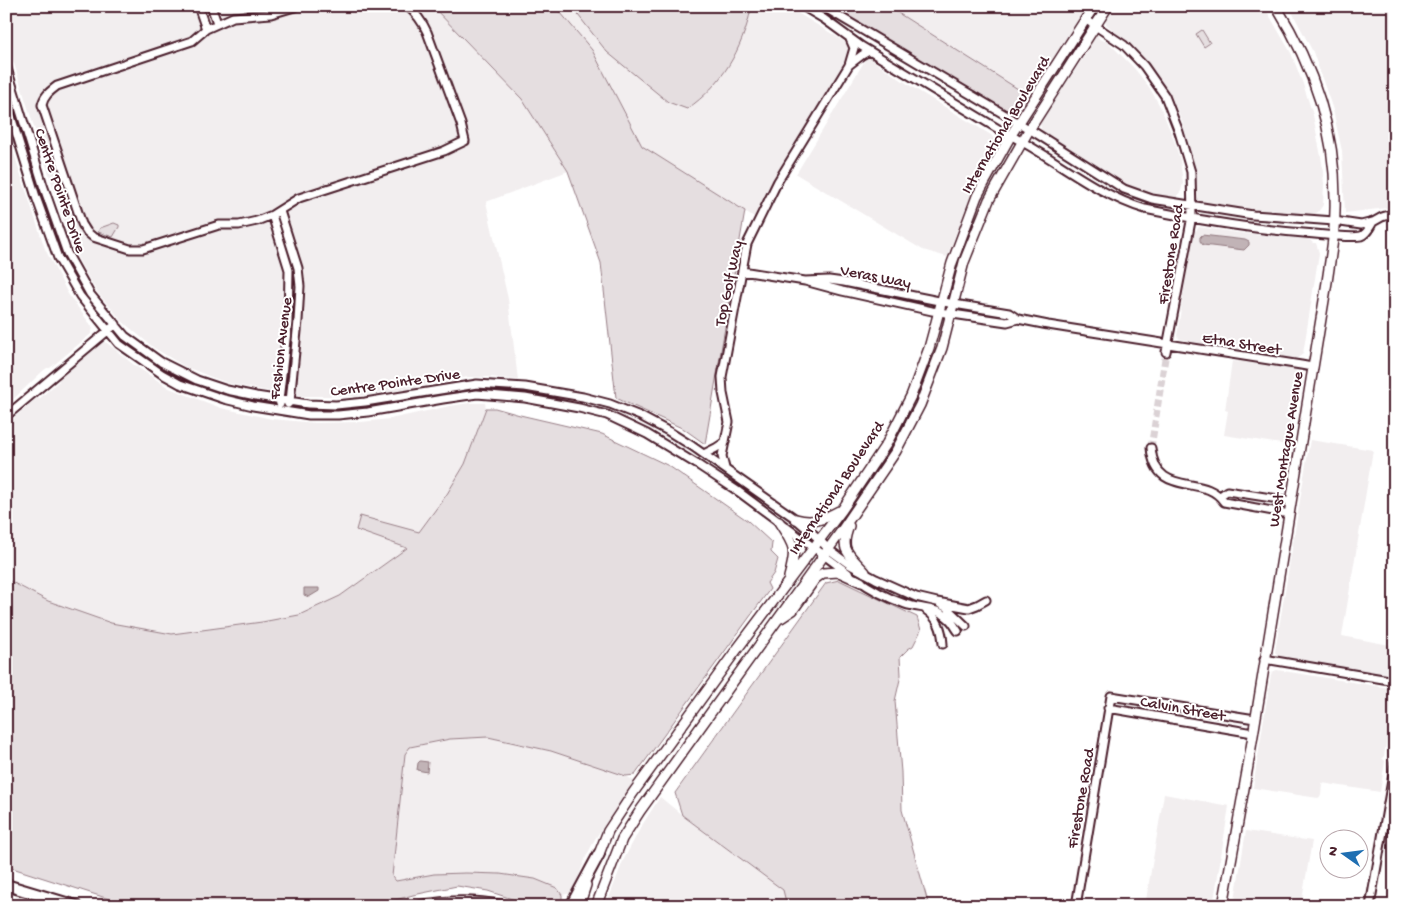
<svg xmlns="http://www.w3.org/2000/svg" width="1401" height="912" font-family="'Gochi Hand',sans-serif">
<style>
.built{fill:#f2eeef}
.green{fill:#e5dee0;stroke:#987e86}
.water{fill:#c1b3b6;stroke:#91787e}
.lines{fill:none;stroke-linecap:round;stroke-linejoin:round}
.minor-tunnel{stroke:#dbd2d5;stroke-width:7;stroke-dasharray:7 3.5;stroke-linecap:butt}
.minor-casing{stroke:#4a1f2b;stroke-width:11}
.major-casing{stroke:#4a1f2b;stroke-width:12}
.highway-casing{stroke:#4a1f2b;stroke-width:14}
.minor{stroke:#fff;stroke-width:7}
.major{stroke:#fff;stroke-width:9}
.highway{stroke:#fff;stroke-width:10}
.labels{text-anchor:middle;stroke-width:4;stroke-linejoin:round;paint-order:stroke}
.street-label{font-size:16px;fill:#4a1f2b;stroke:#fff}
</style>
<rect width="100%" height="100%" fill="#fff"/>
<filter id="ink" filterUnits="userSpaceOnUse"><feTurbulence type="fractalNoise" baseFrequency=".02" numOctaves="2"/><feDisplacementMap in="SourceGraphic" scale="10" xChannelSelector="R" yChannelSelector="G"/><feConvolveMatrix kernelMatrix="1 2 1 2 8 2 1 2 1" color-interpolation-filters="sRGB"/></filter>
<g filter="url(#ink)">
<path class="built" d="M6,6H432L522,99L568,171L486,202L508,299L518,380L490,377H469L430,383L413,388L356,396H301L272,392L231,384L211,377L184,366L154,348L123,322L97,292L84,270L72,247L6,38Z
M555,6H786L829,32L854,48L849,65L759,220L642,146L592,50Z
M887,6H1082L1084,10L1029,96Z
M1113,6H1264L1291,53L1303,84L1313,115L1322,162L1324,184L1323,205L1318,212L1315,214L1308,215L1253,211L1201,203L1197,199L1196,170L1182,121L1171,96L1150,68L1129,44L1106,24V17Z
M1289,6H1395V207L1345,213L1342,151L1333,110L1313,52Z
M1098,35L1099,39L1108,42L1134,68L1149,87L1161,108L1174,140L1180,160L1183,183L1181,191L1177,196V199L1153,194L1126,184L1044,134L1041,128L1040,123L1087,52L1093,38Z
M867,57L912,87L991,135L994,139L995,144L994,150L972,192L947,257L923,250L796,174Z
M6,129L45,249L68,294L93,328L91,334L50,368H47L44,370L6,406Z
M1199,227L1240,233L1307,239L1310,240L1313,243H1316L1319,253L1303,354L1296,359L1250,352L1230,350L1180,339L1177,336L1190,249L1194,233Z
M103,342L107,343L134,365L169,388L221,408L272,419L316,423L361,422L390,419L450,406L470,403H485L486,408L465,464L450,490L407,548L340,596L299,615L262,622L172,634L111,623L48,601L6,579V425L37,398H40L59,381V378Z
M1245,356L1301,365L1288,445L1224,435L1228,411L1225,410L1232,361L1238,362Z
M1310,440L1373,450L1342,636L1395,646V677L1279,657L1275,652Z
M1277,670L1395,689L1384,756L1382,758L1385,761L1380,792L1322,783L1321,796L1318,798L1253,788L1271,674L1274,671Z
M488,737L551,751L626,776L634,781L595,839L586,857L572,893L562,895L557,888L535,879L500,874L466,873L434,874L397,881L392,876L405,754L410,747L450,739Z
M1164,794L1229,806L1213,906H1145Z
M660,797L682,815L783,890L786,902L783,906H606L623,861L641,827Z
M1246,831L1312,841L1301,906H1234Z"/>
<path class="green" d="M432,6H555L592,50L642,146L745,211L705,444L684,429L616,398L601,263L568,171L522,99Z
M571,6H748L751,9C742,50 722,85 687,109L668,102L607,52Z
M829,6H887L1029,96C1023,105 1020,113 1008,111Z
M1202,30L1210,43L1204,47L1196,34Z
M114,223L119,225V227L113,237L98,232L100,228Z
M486,408H495L520,415L602,434L669,466L748,521L772,543L771,552L778,559L774,573L767,583L770,589L635,775L626,776L551,751L488,737L450,739L410,747L405,754L392,876L396,881L434,874L466,873L500,874L535,879L557,888L562,895V903L560,906H533L488,891L457,886L413,895L374,906H131L6,866V579L48,601L111,623L172,634L262,622L299,615L340,596L407,548L356,530L360,516L419,532L447,494L465,464Z
M839,580L917,617L921,630L913,646L908,649L900,657L901,675L895,701L901,772L902,810L929,906H783L786,902L783,890L682,815L675,793L826,583Z"/>
<path class="water" d="M1202,235L1245,240L1249,242V245L1244,250L1203,245L1200,241V237Z
M304,588H319V591L309,597L304,595Z
M420,761L428,762L427,772L417,770L418,763Z"/>
<g class="lines">
<path class="minor-tunnel" d="M1151,448L1166,352"/>
<g class="minor-casing">
<path id="minor" d="M198,6L206,29
M211,6L217,23
M298,6L271,14L233,17L206,29L192,41L57,86C49,92 44,96 42,105L82,224L87,232L93,237L130,249H143L219,225H239L257,221L272,215L299,198L444,151L465,141L461,124L427,32C422,21 416,13 407,6
M802,6L824,19L861,46L1000,130C1049,153 1094,194 1145,209C1203,221 1257,230 1315,234C1325,235 1352,238 1361,236C1367,234 1370,227 1373,222
M822,6L1034,132L1124,189L1152,199L1253,215L1334,221L1361,225L1373,222L1382,217L1395,213
M1085,19L1124,45L1144,66L1165,96L1179,132L1191,172L1192,216L1166,352
M6,65L43,185L67,253L90,294L125,336L161,362L197,380L227,390L256,396L308,404L336,405L365,402L477,384L525,387L583,397L610,404L640,416L668,431L692,446L796,519L819,539L828,549L850,565L876,579L916,597L937,602L969,608L977,605L986,600
M849,65L862,55L869,51
M6,100L36,197L58,258L80,296L119,344L162,374L180,384L224,399L253,406L309,415H338L368,412L443,399L477,394L525,398L579,408L607,415L647,434L698,465L739,492L848,573
M280,211L298,268L300,286L298,321L290,402L288,404
M272,215L289,270L288,322L279,400L280,404
M742,271L805,281L842,291L932,311L1007,322L1018,319
M805,281L829,280L844,282L954,304L1009,313L1018,319L1048,325L1301,365L1312,367
M6,416L116,324
M1151,448C1156,500 1204,472 1224,502L1289,514
M704,454L716,448L725,442
M725,468L722,456L729,422L723,393L722,377L747,244L778,181L849,65L854,48L850,39
M1220,496L1227,491L1291,501
M857,579C872,590 888,598 905,604C920,609 938,607 949,619C953,622 955,627 958,631
M940,604L946,607L966,626
M926,610C938,618 942,629 943,644
M1264,659L1395,681
M1108,708L1253,733
M1076,906L1111,696L1255,719
M1370,906L1395,763"/>
</g>
<g class="major-casing">
<path id="major" d="M796,519C813,524 824,519 839,511
M779,522C795,547 797,548 789,577
M849,526C839,551 849,554 865,572
M781,618L793,610L815,579L823,573L839,572L861,582
M597,859L608,831L633,793L735,652L842,510L887,443L911,396L929,348L952,263L977,196L1011,135L1094,6
M579,906L586,885
M596,906L622,839L640,811L840,533L896,451L920,405L942,348L964,262L989,200L1029,130L1108,6
M1223,906L1248,766L1327,282C1331,254 1336,226 1335,198C1335,129 1312,64 1276,6"/>
</g>
<g class="highway-casing">
<path id="highway" d="M6,885L76,906
M421,906C449,901 475,901 502,906
M571,906L599,854"/>
</g>
<use href="#minor" class="minor"/>
<use href="#major" class="major"/>
<use href="#highway" class="highway"/>
</g>
</g>
<g class="labels">
<g class="street-label">
<text transform="translate(1004 124) rotate(-59)" y="6">International Boulevard</text>
<text transform="translate(62 190) rotate(71)" y="6">Centre Pointe Drive</text>
<text transform="translate(1169 254) rotate(-81)" y="6">Firestone Road</text>
<text transform="translate(876 275) rotate(11)" y="6">Veras Way</text>
<text transform="translate(727 283) rotate(-78)" y="6">Top Golf Way</text>
<text transform="translate(1242 342) rotate(9)" y="6">Etna Street</text>
<text transform="translate(279 348) rotate(-83)" y="6">Fashion Avenue</text>
<text transform="translate(395 381) rotate(-8)" y="6">Centre Pointe Drive</text>
<text transform="translate(1284 449) rotate(-81)" y="6">West Montague Avenue</text>
<text transform="translate(835 487) rotate(-56)" y="6">International Boulevard</text>
<text transform="translate(1183 707) rotate(10)" y="6">Calvin Street</text>
<text transform="translate(1079 798) rotate(-80)" y="6">Firestone Road</text>
</g>
</g>
<rect width="1401" height="912" fill="none" stroke="#fff" stroke-width="25"/>
<rect x="12" y="12" width="1376" height="887" fill="none" stroke="#4a1f2b" stroke-width="2" filter="url(#ink)"/>
<g transform="translate(1344 854) rotate(284)"><circle r="24" fill="#ffffff" stroke="#b7a5aa"/>
<path d="M0-4L9 19L0 12L-9 19Z" fill="#1f6fb2"/>
<text y="-8" font-size="14" font-weight="bold" text-anchor="middle" fill="#4a1f2b">N</text>
</g>
</svg>
